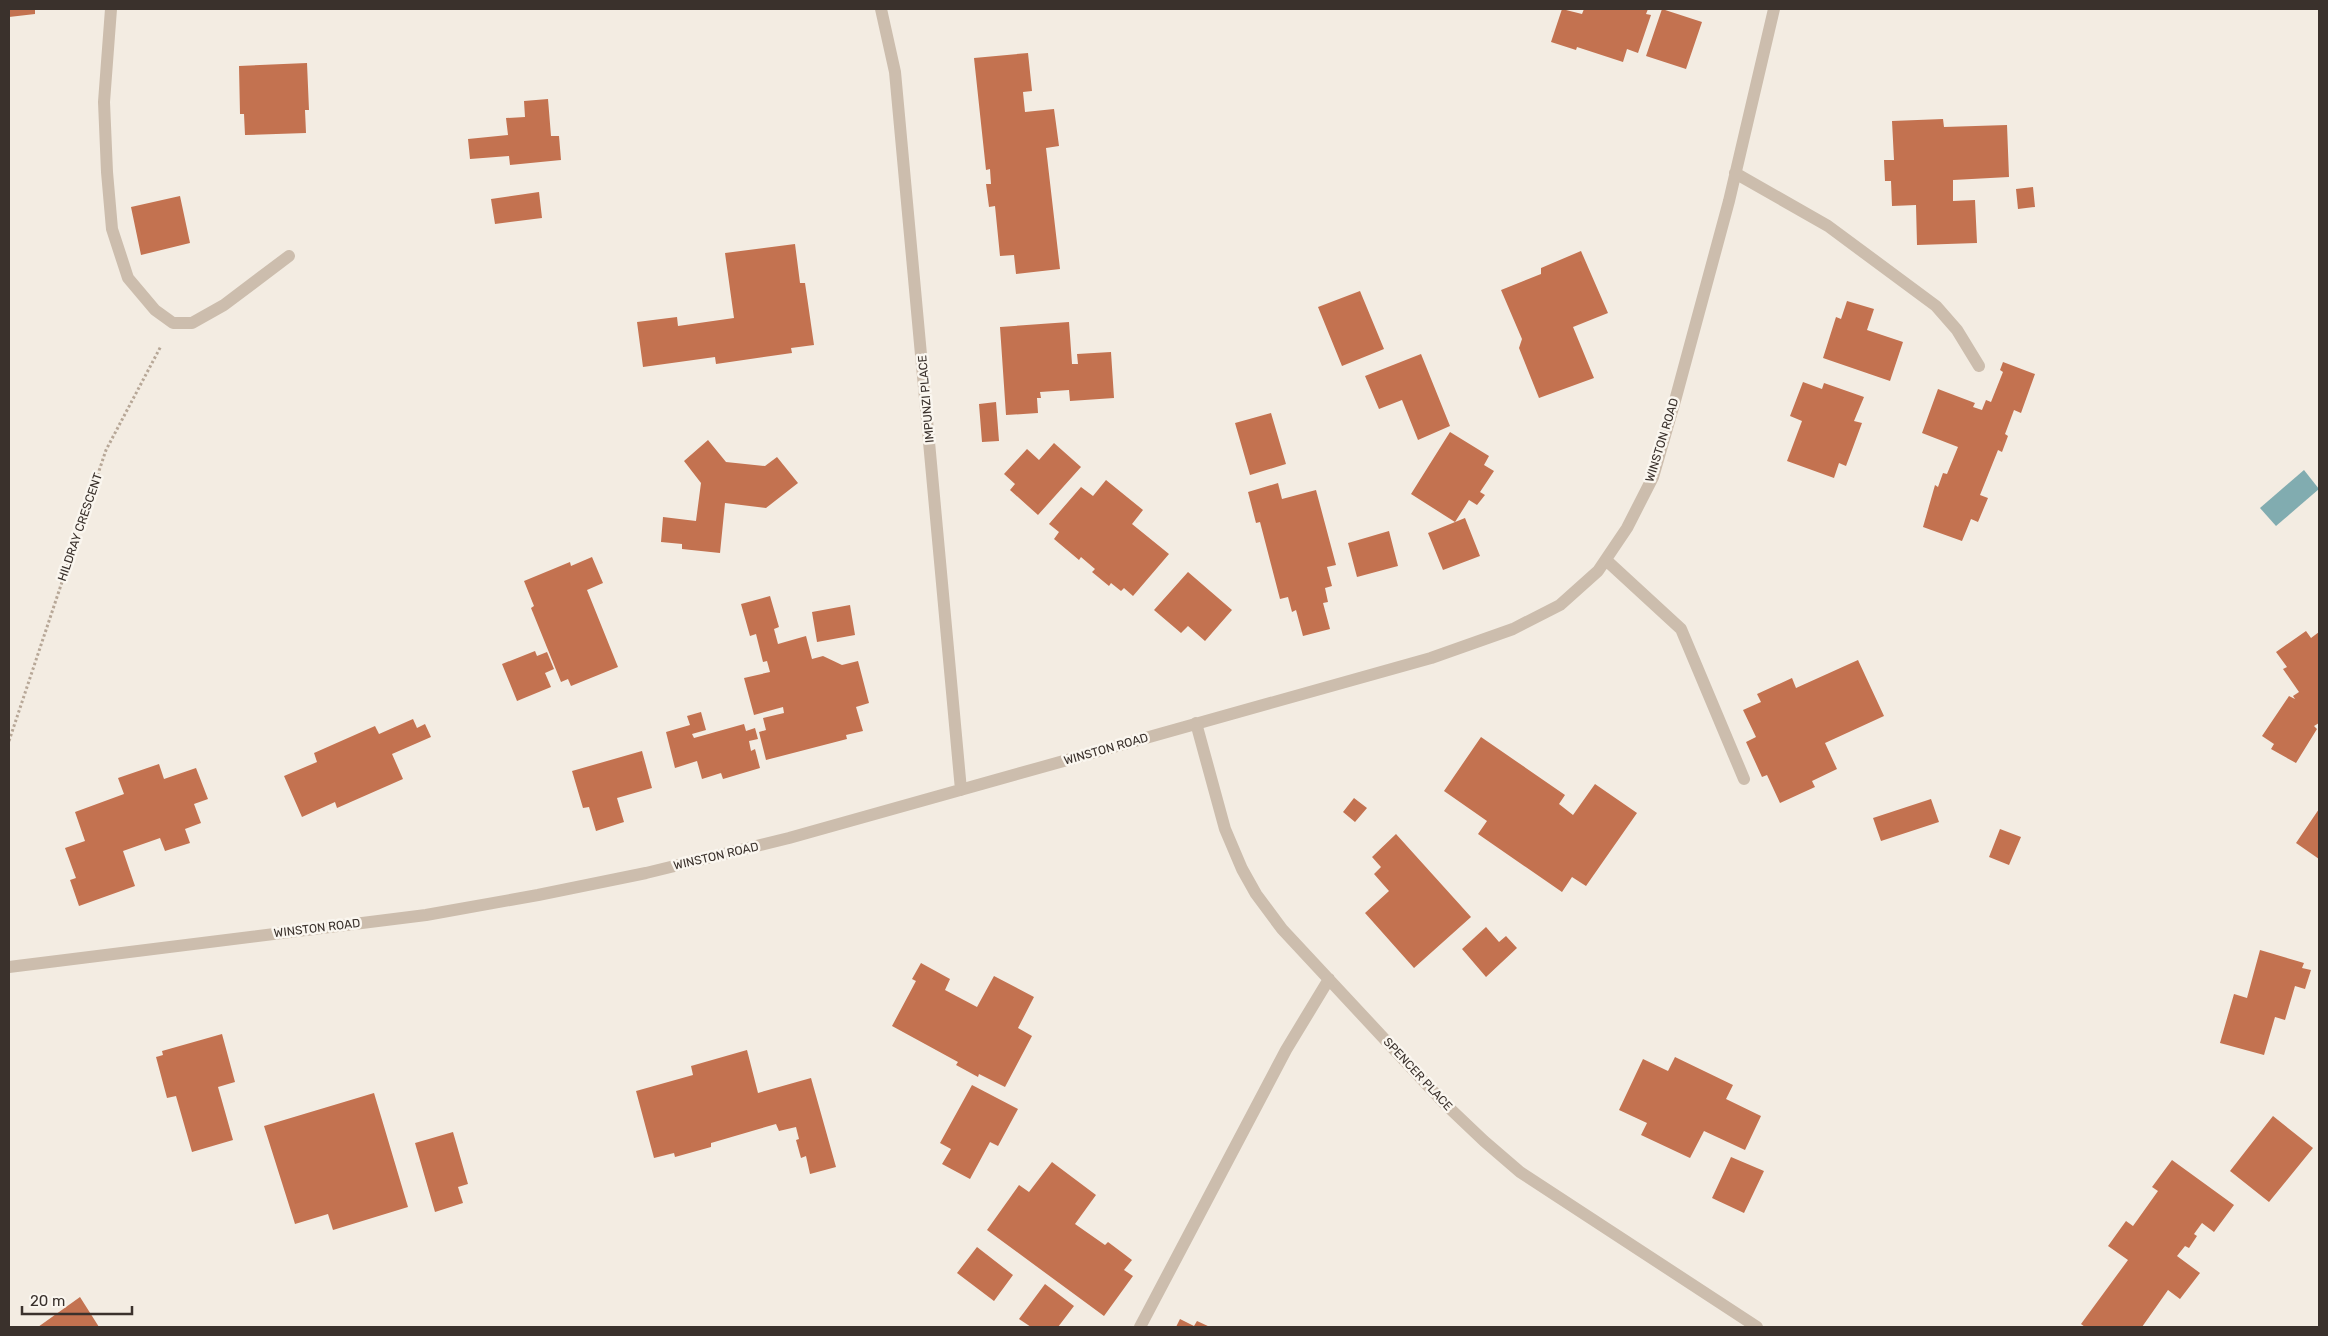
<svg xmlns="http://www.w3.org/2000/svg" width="2328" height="1336" font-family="Rubik,sans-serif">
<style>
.water{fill:#81acb0}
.building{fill:#c37250}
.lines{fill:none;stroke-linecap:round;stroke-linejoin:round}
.path{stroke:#b7a797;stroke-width:3;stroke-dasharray:2.5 2.5;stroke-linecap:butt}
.minor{stroke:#ccbdad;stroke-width:12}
.labels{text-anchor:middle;stroke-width:5;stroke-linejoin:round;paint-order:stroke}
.street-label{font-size:12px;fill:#3a312c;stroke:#faf6ef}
</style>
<rect width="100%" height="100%" fill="#f3ece2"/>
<path class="water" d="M2304,470L2319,489L2276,526L2260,508Z"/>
<path class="building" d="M9,9H35V14L9,17Z
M1562,9L1582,14L1584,9H1648L1646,14L1651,15L1638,53L1627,49L1623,62L1577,47L1576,50L1551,42Z
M1662,9L1702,22L1686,69L1646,56Z
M1028,53L1032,91L1023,92L1025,112L1054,109L1059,146L1046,148L1060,269L1016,274L1014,255L1000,256L995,206L989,207L986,184H991L990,169L986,170L974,58Z
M307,63L309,110H305L306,133L245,135L244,114H240L239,66Z
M548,99L551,136H559L561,160L510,165L509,156L470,159L468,139L508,135L506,118L525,117L524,101Z
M1943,119L1944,127L2007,125L2009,177L1953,180V201L1975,200L1977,243L1917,245L1916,205L1892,206L1891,181H1885L1884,160H1894L1892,121Z
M2033,187L2035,207L2018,209L2016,189Z
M539,192L542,218L495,224L491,199Z
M180,196L190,243L141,255L131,207Z
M795,244L800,283H805L814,345L791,348L792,353L716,364L715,357L643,367L637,322L677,317L678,326L734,318L725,253Z
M1581,251L1608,313L1573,327L1594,378L1539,398L1519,348L1522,339L1501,290L1541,274V268Z
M1360,291L1384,349L1342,366L1318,307Z
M1847,301L1874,309L1867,330L1903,342L1890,381L1823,358L1836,317L1841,319Z
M1069,322L1072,364H1078L1077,354L1111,352L1114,398L1070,401L1069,390L1040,392L1041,398H1037L1038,413L1006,415L1000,327Z
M1421,354L1450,426L1418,440L1402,400L1379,409L1365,376Z
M2003,362L2035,374L2021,413L2014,410L2005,434L2008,436L2002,452L1998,450L1980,495L1988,498L1978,522L1971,519L1962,541L1923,527L1935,485L1938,487L1943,473L1947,474L1958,447L1922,433L1938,389L1975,403L1973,407L1982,410L1986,400L1991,402L2003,372L2000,370Z
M1803,382L1822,389L1824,383L1864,397L1854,421L1862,423L1846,466L1839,463L1834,478L1787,461L1802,421L1790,416Z
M996,402L999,441L982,442L979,404Z
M1271,413L1286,464L1250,475L1235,423Z
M1450,432L1489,456L1484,465L1494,471L1480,492L1485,495L1477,505L1469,500L1455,522L1411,494Z
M708,440L726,462L765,466L777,457L798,483L766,508L725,503L720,553L682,549V544L661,542L663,517L696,521L701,483L684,461Z
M1054,443L1081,467L1038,515L1010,490L1015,484L1004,474L1027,449L1039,460Z
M1106,480L1143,510L1132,524L1169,554L1133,596L1124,588L1121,591L1111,583L1109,586L1092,572L1095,569L1081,557L1079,560L1054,539L1059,532L1049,524L1081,487L1093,496Z
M1278,483L1282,499L1316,490L1336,565L1327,567L1332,586L1325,588L1328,602L1323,603L1330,629L1303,636L1296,610L1292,612L1288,597L1280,599L1260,522L1256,523L1248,492Z
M1465,518L1480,556L1443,570L1428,533Z
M1389,531L1398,566L1357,577L1348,543Z
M592,557L603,583L587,590L618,667L571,686L568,679L561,682L531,608L534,606L524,581L570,562L571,566Z
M1188,572L1232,610L1205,641L1188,626L1181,633L1154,610Z
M770,596L779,627L774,629L778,644L806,636L812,659L823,656L842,665L858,661L869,703L856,707L863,731L846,735L847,739L766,760L759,732L766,730L763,718L784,713L783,707L754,715L744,678L770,672L767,661L763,662L756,634L750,636L741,604Z
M850,605L855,635L817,642L812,612Z
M2306,631L2311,638L2319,632V723L2314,726L2317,729L2296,763L2271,749L2274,744L2262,736L2289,696L2295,699L2293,696L2299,692L2283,669L2287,667L2276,652Z
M535,651L537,656L547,652L554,669L545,673L551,687L517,701L502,664Z
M1858,660L1884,716L1825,743L1837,769L1812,781L1815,787L1780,803L1767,775L1762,777L1746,742L1756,737L1743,710L1761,702L1757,694L1792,678L1796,688Z
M701,712L706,730L692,734L694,738L744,724L746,731L755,728L758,739L749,741L751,751L755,749L760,768L723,779L721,773L702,779L697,761L675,768L666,732L690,725L687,716Z
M413,719L417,728L425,724L431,737L392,754L403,779L337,808L335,802L302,817L284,776L317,762L314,753L375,726L379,734Z
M1481,737L1565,795L1559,804L1573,815L1595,784L1637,813L1586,886L1572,877L1562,892L1478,834L1487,821L1444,791Z
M642,751L652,788L617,798L624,822L596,831L589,807L583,808L572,771Z
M159,764L164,779L196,768L208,799L194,804L201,823L185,829L190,843L165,851L160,838L123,851L135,886L79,906L70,880L76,878L65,848L85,841L75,812L124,794L118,778Z
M1354,798L1367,808L1355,822L1343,812Z
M1931,799L1939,822L1881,841L1873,818Z
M2319,809V859L2296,843Z
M2000,829L2021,837L2009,865L1989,857Z
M1396,834L1471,917L1414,968L1365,913L1389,891L1374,874L1381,867L1372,857Z
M1486,927L1499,942L1506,936L1517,948L1486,977L1462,949Z
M2260,950L2304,963L2302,968L2311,970L2305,989L2295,986L2285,1020L2275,1017L2264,1055L2220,1043L2234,994L2247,998Z
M921,963L950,979L945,990L977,1007L994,976L1034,997L1018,1028L1032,1036L1005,1087L979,1074L978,1077L956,1065L958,1062L892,1026L916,981L912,979Z
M222,1034L235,1082L218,1087L233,1140L192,1152L176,1096L167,1098L156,1057L163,1055L162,1051Z
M747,1050L758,1093L811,1078L836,1167L810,1174L806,1156L801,1158L796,1140L799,1139L796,1127L779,1131L776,1124L711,1143V1147L675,1157L674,1153L654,1158L636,1091L693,1075L691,1066Z
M1675,1057L1733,1085L1726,1099L1761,1116L1745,1150L1704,1131L1690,1158L1641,1135L1647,1123L1619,1110L1643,1059L1668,1071Z
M972,1085L1018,1109L998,1146L990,1142L970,1179L942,1164L951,1149L940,1143Z
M374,1093L408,1207L333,1230L328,1214L295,1224L264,1126Z
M2273,1116L2313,1148L2269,1202L2230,1171Z
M453,1132L468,1184L458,1187L463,1203L435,1212L415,1143Z
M1731,1157L1764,1171L1744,1213L1712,1198Z
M2172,1160L2234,1205L2214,1232L2202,1223L2194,1234L2197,1236L2189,1248L2185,1246L2177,1256L2200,1273L2180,1299L2168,1290L2142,1327H2085L2081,1324L2128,1260L2108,1246L2126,1221L2133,1226L2158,1191L2152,1187Z
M1052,1162L1096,1195L1075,1224L1105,1245L1108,1242L1132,1260L1124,1270L1133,1276L1104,1316L987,1230L1019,1185L1029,1192Z
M977,1247L1013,1275L994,1301L957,1273Z
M1045,1284L1074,1306L1058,1327H1031L1019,1319Z
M80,1297L99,1327H38Z
M1180,1319L1194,1326L1197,1321L1210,1327H1176Z"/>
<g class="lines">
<path class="path" d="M9,741L106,450L161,346"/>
<path class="minor" d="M111,9L104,102L107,172L112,229L128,278L155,310L173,323H192L224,305L289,256
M881,9L895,72L961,790
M1735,173L1828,226L1936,306L1957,330L1979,366
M1606,560L1681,629L1744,779
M1196,723L1225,829L1242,869L1256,894L1282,929L1444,1103L1484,1141L1520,1172L1757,1327
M9,967L426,915L538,895L646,873L789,838L1431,658L1513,629L1560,605L1598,571L1627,528L1653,477L1676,397L1729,201L1774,9
M1140,1327L1286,1050L1329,979"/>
</g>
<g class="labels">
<g class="street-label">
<text transform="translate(926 399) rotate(-95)" y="4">IMPUNZI PLACE</text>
<text transform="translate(1662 440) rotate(-73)" y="4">WINSTON ROAD</text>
<text transform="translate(80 527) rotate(-71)" y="4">HILDRAY CRESCENT</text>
<text transform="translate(1106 749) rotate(-16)" y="4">WINSTON ROAD</text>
<text transform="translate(716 856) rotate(-13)" y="4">WINSTON ROAD</text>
<text transform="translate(317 928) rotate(-7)" y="4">WINSTON ROAD</text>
<text transform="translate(1418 1074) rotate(47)" y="4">SPENCER PLACE</text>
</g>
</g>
<rect width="2328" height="1336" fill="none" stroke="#3a312c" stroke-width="20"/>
<path d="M22 1306v8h110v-8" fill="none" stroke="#3a312c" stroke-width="2.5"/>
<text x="30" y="1306" font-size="15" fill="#3a312c" stroke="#faf6ef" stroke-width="4" paint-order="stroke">20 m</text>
</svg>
